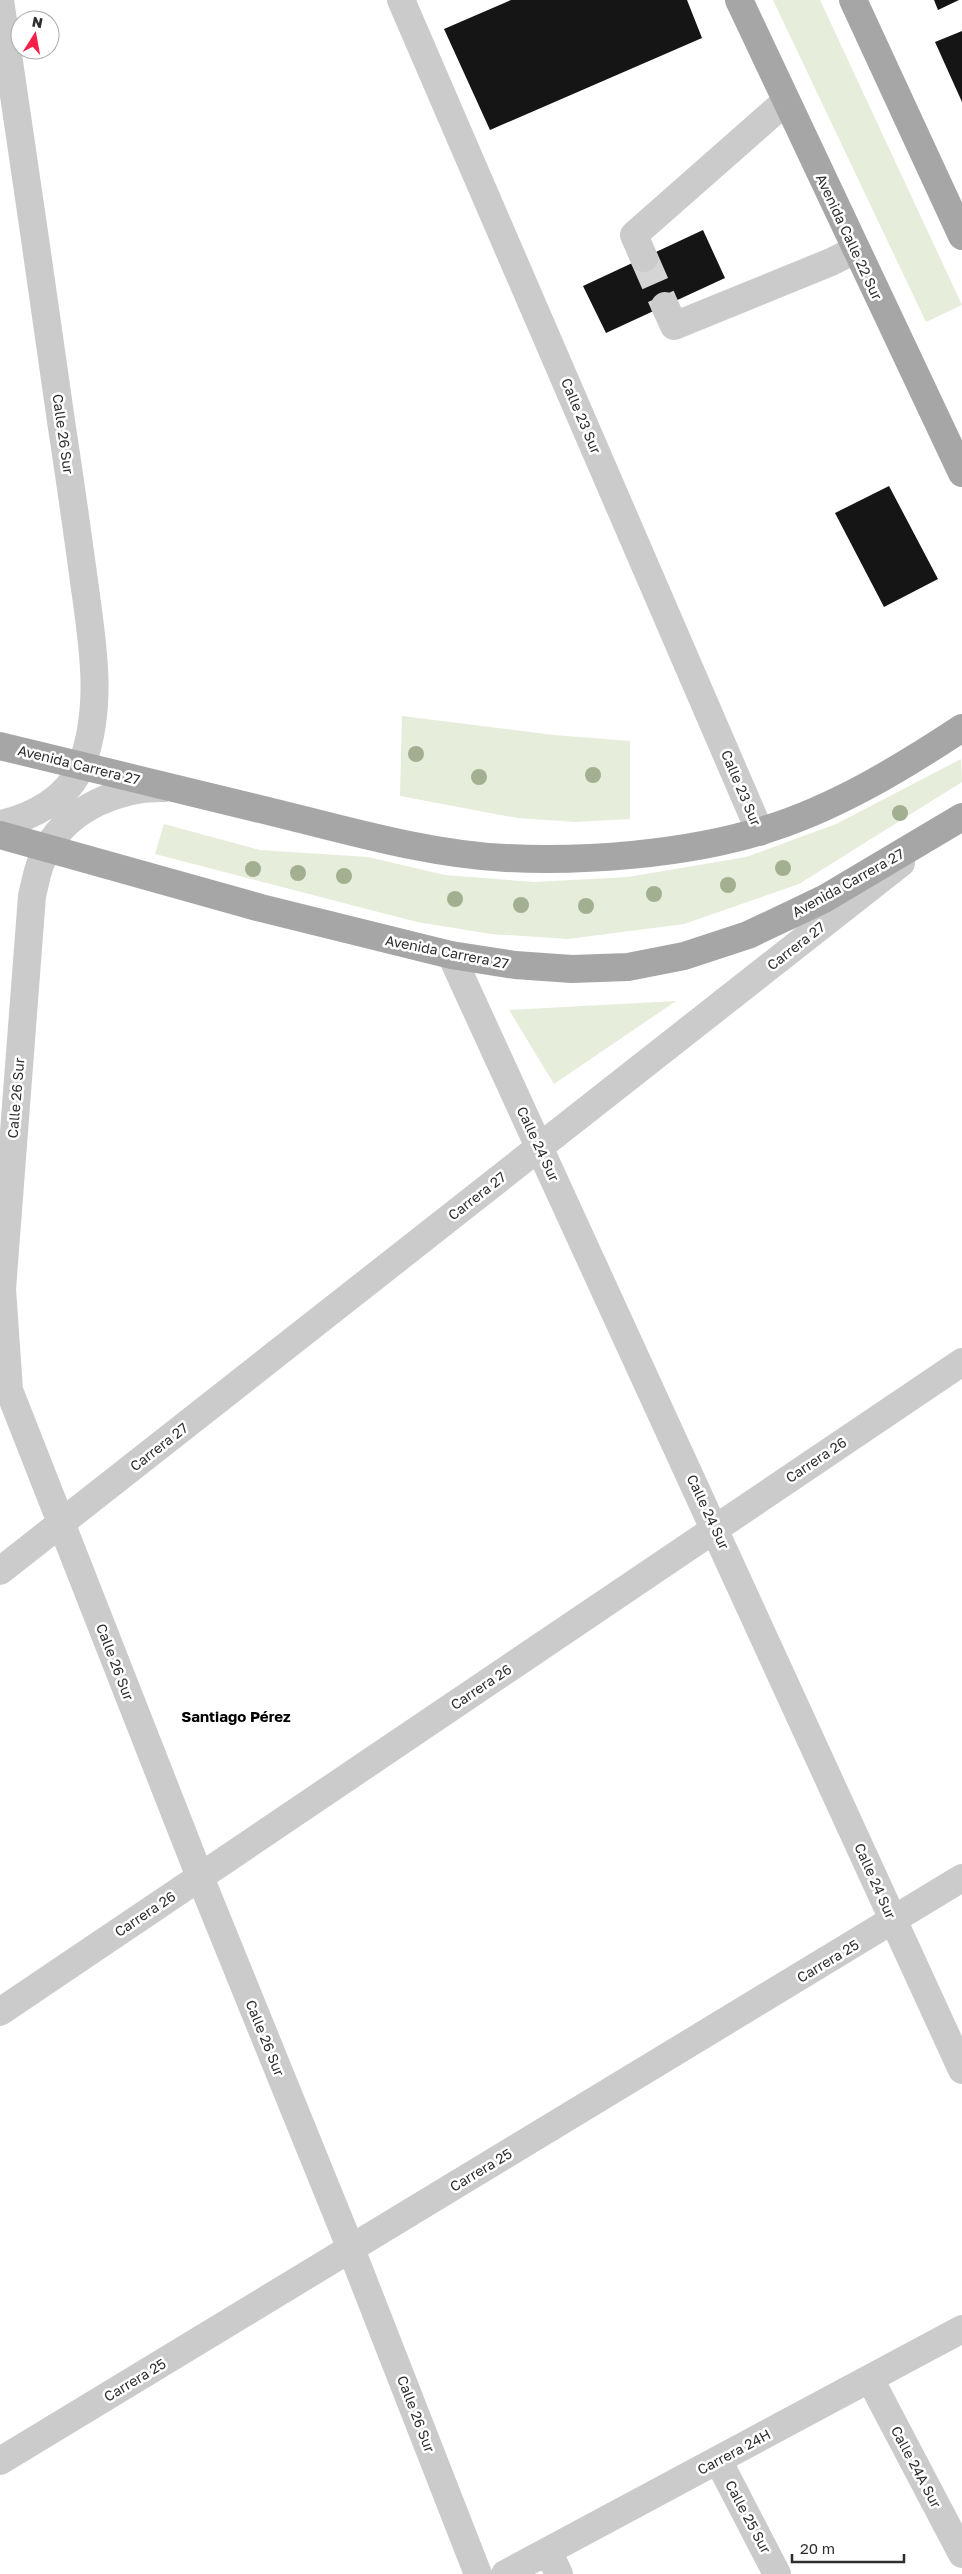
<svg xmlns="http://www.w3.org/2000/svg" width="962" height="2574" font-family="'Golos Text',sans-serif">
<style>
.green{fill:#e6edda}
.building{fill:#151515}
.lines{fill:none;stroke-linecap:round;stroke-linejoin:round}
.minor-tunnel{stroke:#d5d5d5;stroke-width:28;stroke-dasharray:28 14;stroke-linecap:butt}
.minor{stroke:#cbcbcb;stroke-width:28}
.major{stroke:#a6a6a6;stroke-width:28}
.tree{fill:#a3af91}
.labels{text-anchor:middle;stroke-width:5;stroke-linejoin:round;paint-order:stroke}
.street-label{font-size:14px;fill:#2e2e2e;stroke:#fff}
.neighbourhood-label{font-size:15px;font-weight:bold;fill:#000;stroke:#fff}
</style>
<rect width="100%" height="100%" fill="#fff"/>
<path class="green" d="M773,0H820L962,305L926,322Z
M402,716L554,735L630,741V819L575,822L517,818L400,796Z
M961,759L962,782L799,884L684,924L568,939L491,934L417,922L155,854L164,824L260,850L368,857L445,875L535,882L628,877L746,857L836,824Z
M676,1001L554,1084L509,1010Z"/>
<path class="building" d="M511,0H687L702,38L490,130L444,29Z
M934,0H959L938,10Z
M962,31V102L935,42Z
M703,230L725,278L606,333L583,286Z
M889,486L938,579L884,607L835,513Z"/>
<g class="lines">
<path class="minor-tunnel" d="M644,258L665,306"/>
<path class="minor" d="M0,0C21,143 42,285 62,428C70,479 77,530 84,581C92,641 104,704 82,764C69,798 33,817 0,824
M401,0L760,832
M644,258L634,235L785,102
M665,306L674,326L831,262L855,250
M163,788C120,787 70,808 48,847C39,862 36,879 32,896L2,1289L9,1390L200,1877L351,2249L478,2574
M451,955L962,2070
M0,1571L901,863
M0,2012L962,1362
M870,2379L962,2554
M718,2460L777,2574
M0,2461L962,1878
M548,2551L559,2574
M505,2574L962,2329"/>
<path class="major" d="M739,0L962,473
M853,0L962,236
M0,746C88,767 176,789 264,810C343,829 425,854 506,858C584,862 686,854 761,831C832,810 900,769 962,728
M0,835L261,908L451,955L515,965L572,969L628,967L684,956L748,935L824,899L962,817"/>
</g>
<g class="tree">
<circle cx="416" cy="754" r="8"/>
<circle cx="593" cy="775" r="8"/>
<circle cx="479" cy="777" r="8"/>
<circle cx="900" cy="813" r="8"/>
<circle cx="783" cy="868" r="8"/>
<circle cx="253" cy="869" r="8"/>
<circle cx="298" cy="873" r="8"/>
<circle cx="344" cy="876" r="8"/>
<circle cx="728" cy="885" r="8"/>
<circle cx="654" cy="894" r="8"/>
<circle cx="455" cy="899" r="8"/>
<circle cx="521" cy="905" r="8"/>
<circle cx="586" cy="906" r="8"/>
</g>
<g class="labels">
<g class="street-label">
<text transform="translate(849 237) rotate(65)" y="5">Avenida Calle 22 Sur</text>
<text transform="translate(581 416) rotate(67)" y="5">Calle 23 Sur</text>
<text transform="translate(63 434) rotate(82)" y="5">Calle 26 Sur</text>
<text transform="translate(79 765) rotate(14)" y="5">Avenida Carrera 27</text>
<text transform="translate(741 788) rotate(67)" y="5">Calle 23 Sur</text>
<text transform="translate(848 883) rotate(-29)" y="5">Avenida Carrera 27</text>
<text transform="translate(796 946) rotate(-38)" y="5">Carrera 27</text>
<text transform="translate(447 952) rotate(11)" y="5">Avenida Carrera 27</text>
<text transform="translate(16 1098) rotate(-85)" y="5">Calle 26 Sur</text>
<text transform="translate(538 1144) rotate(65)" y="5">Calle 24 Sur</text>
<text transform="translate(477 1196) rotate(-38)" y="5">Carrera 27</text>
<text transform="translate(159 1447) rotate(-38)" y="5">Carrera 27</text>
<text transform="translate(816 1460) rotate(-34)" y="5">Carrera 26</text>
<text transform="translate(708 1512) rotate(65)" y="5">Calle 24 Sur</text>
<text transform="translate(115 1662) rotate(69)" y="5">Calle 26 Sur</text>
<text transform="translate(481 1687) rotate(-34)" y="5">Carrera 26</text>
<text transform="translate(875 1881) rotate(66)" y="5">Calle 24 Sur</text>
<text transform="translate(145 1914) rotate(-34)" y="5">Carrera 26</text>
<text transform="translate(828 1961) rotate(-31)" y="5">Carrera 25</text>
<text transform="translate(265 2038) rotate(68)" y="5">Calle 26 Sur</text>
<text transform="translate(481 2170) rotate(-31)" y="5">Carrera 25</text>
<text transform="translate(135 2380) rotate(-31)" y="5">Carrera 25</text>
<text transform="translate(416 2414) rotate(69)" y="5">Calle 26 Sur</text>
<text transform="translate(734 2452) rotate(-28)" y="5">Carrera 24H</text>
<text transform="translate(916 2467) rotate(62)" y="5">Calle 24A Sur</text>
<text transform="translate(748 2517) rotate(62)" y="5">Calle 25 Sur</text>
</g>
<g class="neighbourhood-label">
<text x="236" y="1722">Santiago Pérez</text>
</g>
</g>
<g transform="translate(35 35) rotate(11)"><circle r="24" fill="#ffffff" stroke="#ababab"/>
<path d="M0-4L9 19L0 12L-9 19Z" fill="#f61f48"/>
<text y="-8" font-size="14" font-weight="bold" text-anchor="middle" fill="#2e2e2e">N</text>
</g>
<path d="M792 2554v8h112v-8" fill="none" stroke="#2e2e2e" stroke-width="2.5"/>
<text x="800" y="2554" font-size="15" fill="#2e2e2e" stroke="#ffffff" stroke-width="4" paint-order="stroke">20 m</text>
</svg>
